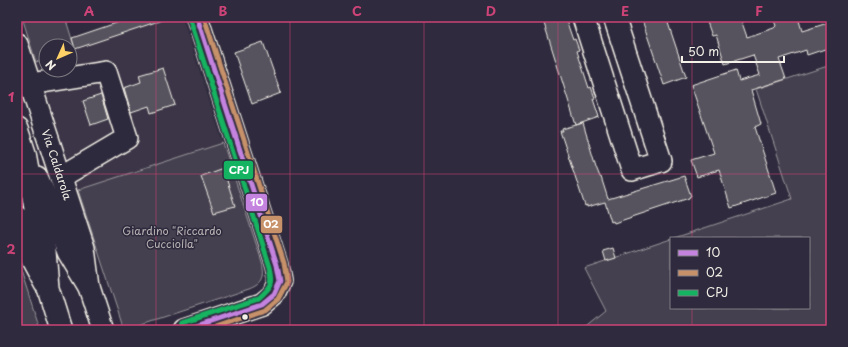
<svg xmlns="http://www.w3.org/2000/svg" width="848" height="347" font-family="'Playpen Sans',sans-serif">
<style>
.built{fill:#3b3647}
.green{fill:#454050;stroke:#9c989c}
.building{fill:#56525f;stroke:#f4f1e8}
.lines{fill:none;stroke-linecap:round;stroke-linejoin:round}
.minor-casing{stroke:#f4f1e8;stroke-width:24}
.minor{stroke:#2f2a3d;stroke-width:21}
.bus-1-casing{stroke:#2f2a3d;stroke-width:8}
.bus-2-casing{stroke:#2f2a3d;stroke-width:8}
.bus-3-casing{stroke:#2f2a3d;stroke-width:8}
.bus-1{stroke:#c483df;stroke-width:5}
.bus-2{stroke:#c7916a;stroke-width:5}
.bus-3{stroke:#13b361;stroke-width:5}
.grid{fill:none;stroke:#cc4377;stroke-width:1;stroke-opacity:0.55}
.bus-dot{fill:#f4f1e8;stroke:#2f2a3d;stroke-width:1.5}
.labels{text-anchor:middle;stroke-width:3;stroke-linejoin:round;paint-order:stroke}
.street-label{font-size:11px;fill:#f4f1e8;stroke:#2f2a3d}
.park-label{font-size:11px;fill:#b7b3b3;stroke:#2f2a3d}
.line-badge{stroke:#2f2a3d;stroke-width:1.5}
.badge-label{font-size:11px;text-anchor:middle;font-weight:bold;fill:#fff}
.neatline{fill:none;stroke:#cc4377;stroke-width:1.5}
.grid-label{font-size:13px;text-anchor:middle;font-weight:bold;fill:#cc4377}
</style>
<rect width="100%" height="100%" fill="#2f2a3d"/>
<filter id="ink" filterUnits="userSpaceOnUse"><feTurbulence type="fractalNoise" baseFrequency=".025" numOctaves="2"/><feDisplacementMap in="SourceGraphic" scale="8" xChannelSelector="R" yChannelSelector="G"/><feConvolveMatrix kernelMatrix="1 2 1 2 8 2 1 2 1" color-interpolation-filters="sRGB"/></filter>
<g filter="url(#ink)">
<path class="built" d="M171,17H182L223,143L78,190L36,62L46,59V70H70V51Z"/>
<path class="green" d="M22,17H65L75,49L70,51V46H46V59L36,62Z
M831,65V330H583L606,311L584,268L671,239V308H809V238H674L792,199L756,89Z
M223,143L262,262C265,276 264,283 249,289L124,330L78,190Z
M17,258L40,330H17Z"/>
<path class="building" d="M134,17H165V19L75,49L72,38Z
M542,17H565L573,40L575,39L579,50L577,51L589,88L591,87L595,98L593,99L599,117L576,125Z
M641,17H666L686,77L664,85Z
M721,17H740L747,37L774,28L776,26L773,17H798L802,31L831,22V47L807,55L806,50L779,59L786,79L751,90L761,124L755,127L776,193L731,208L719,170L697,177L691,160L714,153L691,85L736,70L739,81L760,75L753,55L725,64L716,35L712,36L707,22Z
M263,42L281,93L252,104L234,52Z
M163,68L175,105L151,113L149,106L131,112L124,88L141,82L139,75Z
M101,95L108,119L91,125L83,101Z
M583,123L596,167L600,177H601L608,199L684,176L691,196L689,197V198L614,223L613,221L611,222L605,202L587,207V205L585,206L560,131H563L562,129Z
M223,168L235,206L214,212L201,176Z
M613,248L616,258L606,261L603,251Z"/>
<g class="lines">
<g class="minor-casing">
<g id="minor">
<path d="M583,17L632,170L661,161L614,17"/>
<path id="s1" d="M17,44L84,248L89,287"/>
<path d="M30,84L106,72L127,138L61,177"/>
<path d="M17,129L25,153L35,208L45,251L48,288L61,330"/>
<path d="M37,177L48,201L68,252L89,287L103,330"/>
<path d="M17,217L30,256L45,284"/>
<path d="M184,330L262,304L274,294L280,281L277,265L197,17"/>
</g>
</g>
<use href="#minor" class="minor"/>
<g class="bus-1-casing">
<path id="bus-1" d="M184,330L262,304L274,294L280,281L277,265L197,17"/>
</g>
<g class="bus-2-casing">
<path id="bus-2" d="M204,17L284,263L287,282L278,299L265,310L206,330"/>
</g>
<g class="bus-3-casing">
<path id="bus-3" d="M182,323L259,298C272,286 274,284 270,267L190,19"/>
</g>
<use href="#bus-1" class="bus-1"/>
<use href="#bus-2" class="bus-2"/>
<use href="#bus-3" class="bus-3"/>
</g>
</g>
<path class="grid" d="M156,17V330M290,17V330M424,17V330M558,17V330M692,17V238M17,174H831M692,308V330"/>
<circle class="bus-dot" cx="245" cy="317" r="3.5"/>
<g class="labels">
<g class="street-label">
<text dy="4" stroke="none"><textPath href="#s1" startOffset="127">Via Caldarola</textPath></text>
</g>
<g class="park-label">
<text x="172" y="235">Giardino "Riccardo<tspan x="172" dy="13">Cucciolla"</tspan></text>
</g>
</g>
<g class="line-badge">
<rect x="223" y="160" width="31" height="20" rx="4" fill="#13b361"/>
<rect x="245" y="193" width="23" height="19" rx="4" fill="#c483df"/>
<rect x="260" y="215" width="23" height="19" rx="4" fill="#c7916a"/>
</g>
<g class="badge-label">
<text x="239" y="174">CPJ</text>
<text x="257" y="206">10</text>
<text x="271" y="228">02</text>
</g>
<rect width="848" height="347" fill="none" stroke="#2f2a3d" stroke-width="44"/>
<rect x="670" y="237" width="140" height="72" fill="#2f2a3d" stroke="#7e7a81"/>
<rect x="678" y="250" width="20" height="6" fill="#c483df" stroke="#7e7a81"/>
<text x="706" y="257" font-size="12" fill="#f4f1e8">10</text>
<rect x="678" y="270" width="20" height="6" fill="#c7916a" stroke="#7e7a81"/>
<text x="706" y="277" font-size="12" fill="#f4f1e8">02</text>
<rect x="678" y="290" width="20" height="6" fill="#13b361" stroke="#7e7a81"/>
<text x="706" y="297" font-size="12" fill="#f4f1e8">CPJ</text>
<g transform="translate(58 58) rotate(225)"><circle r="19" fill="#2f2a3d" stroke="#7e7a81"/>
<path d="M0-3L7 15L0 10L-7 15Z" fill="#ffd166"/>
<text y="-6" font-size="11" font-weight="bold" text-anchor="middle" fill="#f4f1e8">N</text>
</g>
<path d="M682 56v6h102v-6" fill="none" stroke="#f4f1e8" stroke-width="2"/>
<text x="688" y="56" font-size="12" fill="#f4f1e8" stroke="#2f2a3d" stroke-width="3" paint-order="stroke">50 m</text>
<rect x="22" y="22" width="804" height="303" class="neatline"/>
<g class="grid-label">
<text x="89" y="16">A</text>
<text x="223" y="16">B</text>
<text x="357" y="16">C</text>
<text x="491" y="16">D</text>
<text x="625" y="16">E</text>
<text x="759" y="16">F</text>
<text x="11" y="102">1</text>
<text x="11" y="254">2</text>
</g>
</svg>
